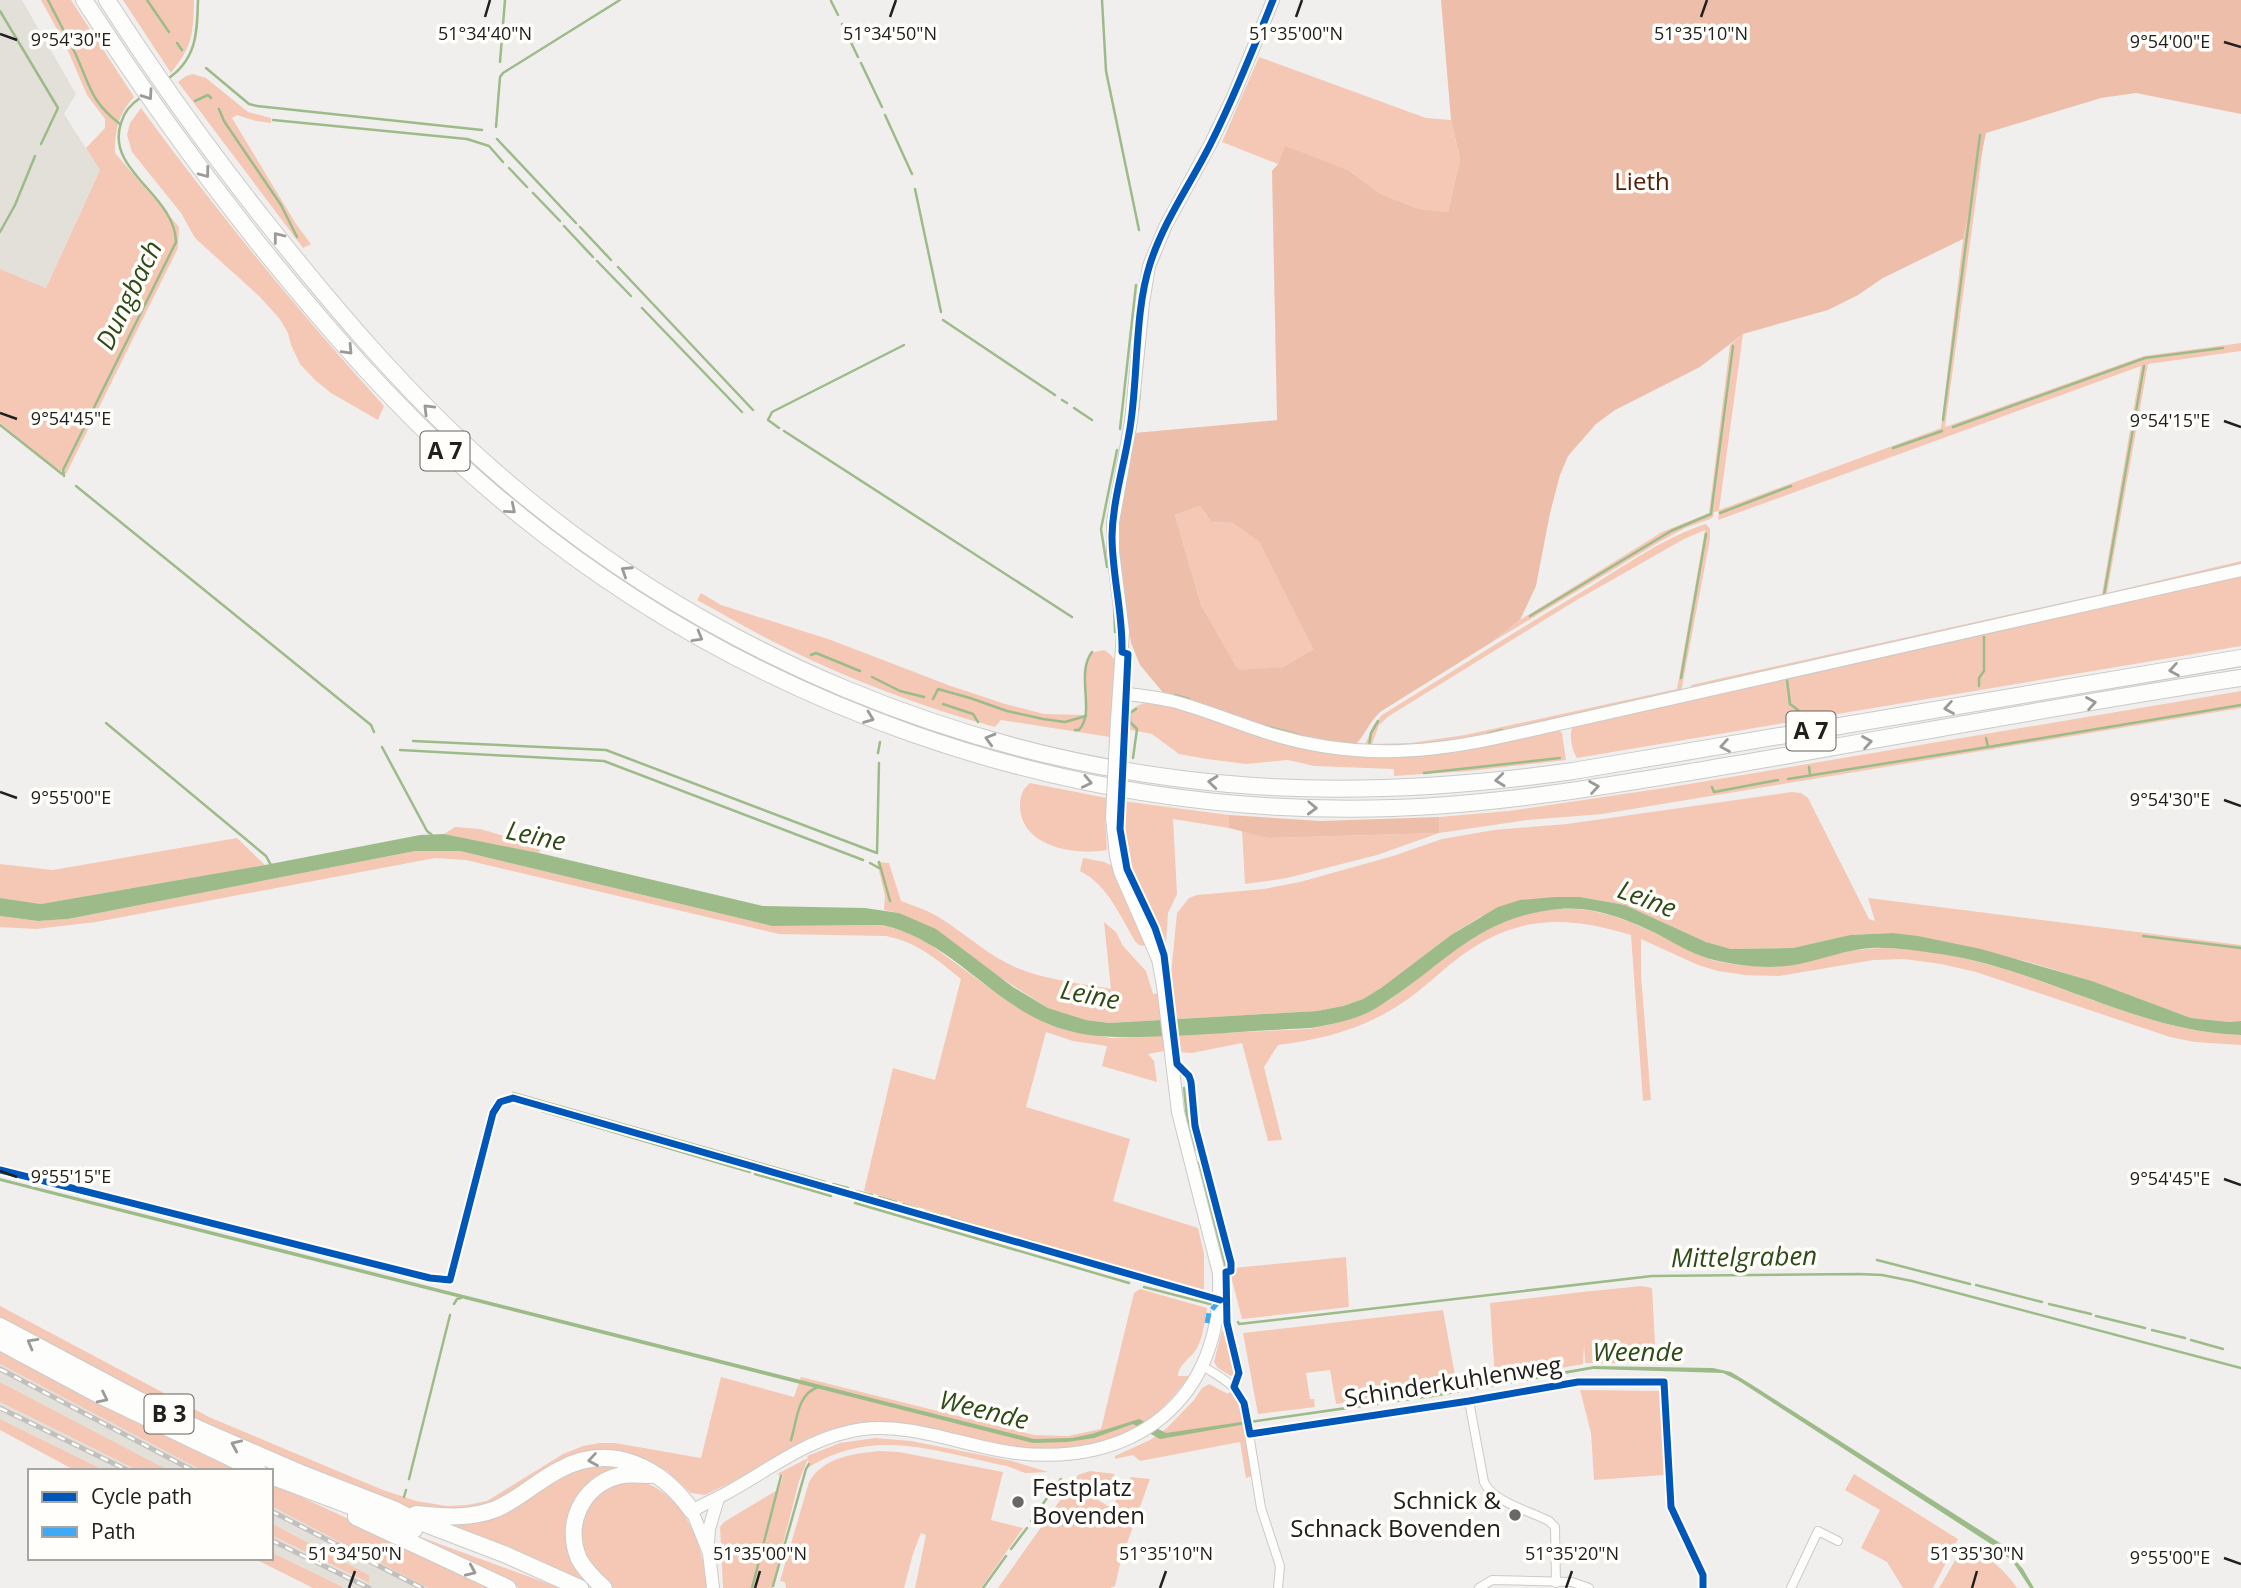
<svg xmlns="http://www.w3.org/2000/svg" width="2241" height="1588" font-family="'Open Sans',sans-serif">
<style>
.built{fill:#e3e0d9}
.green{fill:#f4c8b5;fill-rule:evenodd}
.forest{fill:#edbfab;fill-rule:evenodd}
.water{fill:#9dbb89}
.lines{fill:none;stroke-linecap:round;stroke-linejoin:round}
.stream{stroke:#9dbb89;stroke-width:2.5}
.street-casing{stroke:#cbcac8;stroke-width:10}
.secondary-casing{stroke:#cbcac8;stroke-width:14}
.highway-casing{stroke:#cbcac8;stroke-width:18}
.street{stroke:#fdfdfc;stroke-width:8}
.secondary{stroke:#fdfdfc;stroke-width:12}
.highway{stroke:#fdfdfc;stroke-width:16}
.rail-casing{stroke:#c1c0bf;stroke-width:5}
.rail{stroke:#fffefa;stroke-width:2.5;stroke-dasharray:8;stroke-linecap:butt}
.secondary-bridge-casing{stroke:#cbcac8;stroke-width:14;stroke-linecap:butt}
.secondary-bridge{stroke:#fdfdfc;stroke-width:12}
.quiet{stroke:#3fa9f5;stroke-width:5;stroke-dasharray:10 5;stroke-linecap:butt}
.cycleway-casing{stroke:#fffefa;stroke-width:11}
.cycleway{stroke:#0057b8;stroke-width:7}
.oneway{stroke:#9a9a99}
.ticks{fill:none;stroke:#21201f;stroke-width:2.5}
.poi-dot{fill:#6a6867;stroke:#fffefa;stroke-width:2.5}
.labels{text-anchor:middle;stroke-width:7;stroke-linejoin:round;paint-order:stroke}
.shield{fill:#fffefa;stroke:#646361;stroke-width:2}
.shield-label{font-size:23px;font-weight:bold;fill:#21201f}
.park-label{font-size:24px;fill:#522006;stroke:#fffefa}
.street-label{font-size:24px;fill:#21201f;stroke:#fffefa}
.poi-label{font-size:24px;fill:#21201f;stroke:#fffefa;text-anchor:start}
.water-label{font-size:26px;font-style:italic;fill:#2d4a18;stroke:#fffefa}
.ticks-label{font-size:18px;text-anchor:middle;fill:#21201f;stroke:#fffefa;stroke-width:7;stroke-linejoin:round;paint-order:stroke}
</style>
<rect width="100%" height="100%" fill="#f1efed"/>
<path class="built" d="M0,0H22L76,94L64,114L100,170L46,288L0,269Z
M0,1364L203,1471H170L2,1383L0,1382Z
M0,1402L139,1471H106L0,1419Z
M271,1506L428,1588H345L271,1552V1535L368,1583L369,1575L271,1523Z"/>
<path class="green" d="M41,0H71L134,97C118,114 115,131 115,153L179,227L178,248L66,474L50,464L0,423V269L46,288L100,170L86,148L105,128V119L87,95L65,44Z
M123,0H194C193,35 193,45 171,73Z
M1259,57L1426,118L1451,120L1460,159L1448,212L1419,209L1381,194L1348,170L1285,147L1278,164L1222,142Z
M193,74L206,78L248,112L271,118V123L256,121L237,115L232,118L296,224L311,244L303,248L178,82L186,76Z
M141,108C217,212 298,311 384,406L378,420L331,393L315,380L300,364L291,345L288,333L279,318L260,297L195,238L181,213L132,152L127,135L130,123Z
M1985,133L1945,427L2144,356L2241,343V351L2148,364L2107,593L2241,561V566L1692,688L1691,685L2102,594L2141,366L1718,520L1719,511L1714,512L1713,517L1710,519L1685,528L1661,541L1492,642L1520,620L1662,532L1709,513L1730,345L1743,334L1719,510L1941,428L1963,239Z
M1200,506L1211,522L1233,523L1259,542L1313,649L1283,667L1238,671L1201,605L1175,515Z
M1706,524L1710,529V539L1681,692L1450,744L1364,747L1373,726L1382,715C1452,672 1522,627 1593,585C1629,563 1665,537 1706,524ZM1705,530L1677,689L1465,735L1411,743L1372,744L1379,725L1389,716L1575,601L1684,539Z
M2241,573V646L1577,758C1571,749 1569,733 1573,725Z
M701,593L721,605L831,640L948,685L1005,704L1044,714L1085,715V668L1090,653L1104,650L1110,654L1116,662L1110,737L1001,720L995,727C922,707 850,680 782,646C753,632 725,615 697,600Z
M2241,691V708L1602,814L1527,820L1439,833L1377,855L1287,878L1245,884L1242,830L1268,838L1439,833V817L1509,811L1671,787Z
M1146,703H1160L1345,754L1557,729L1562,733L1566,760L1469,771L1394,776V769L1314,766L1288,760L1246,764L1207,759L1179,754L1152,734L1126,729C1127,714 1131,706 1146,703Z
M1030,783L1122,801L1229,815V828L1173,819L1177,894L1168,913L1166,943C1140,902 1128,867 1121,819L1105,816L1107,850C1076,856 1021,847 1020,807C1020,797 1022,789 1030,783Z
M1792,792L1801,793L1808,798L1869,919L1875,921L1868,898L2241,945V1021L2229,1022L2191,1018L2092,981L2025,961L1893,933L1850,935L1794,948L1731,949L1706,942L1625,905L1580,897H1555L1480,917L1451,935L1381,988L1363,999L1343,1006L1317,1011L1109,1023L1086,1020L1048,1008L899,913L884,910L885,896L877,862L889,863L901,901C914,906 928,910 940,918C966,934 989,956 1017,968C1046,980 1080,983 1111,989L1104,922L1116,932L1123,946L1146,971L1153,994L1171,992L1170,985L1177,913L1189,898L1197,895L1264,889L1300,882L1393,856L1442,839L1494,830L1567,824Z
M455,827L480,829L541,847L539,853L444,834Z
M237,838L265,865L41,904L0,898V864L53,870Z
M415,851H460L772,926L882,925L917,935L1010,1003L1046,1023L1065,1030L1111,1038L1309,1029C1334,1024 1357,1019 1379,1006C1410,989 1434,962 1463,942C1492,923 1528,910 1563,909C1604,907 1641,927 1678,944C1690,950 1703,958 1716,961C1743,966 1773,970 1800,963C1823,958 1844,951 1867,949C1891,946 1917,950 1941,954C2043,970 2136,1032 2241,1035V1045L2195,1042L2170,1037L1976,972L1941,964L1904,959L1874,960L1779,976L1745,975L1718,971L1698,965L1641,939V975L1651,1100L1643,1101L1631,935C1573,917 1524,914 1471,949C1446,965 1425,989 1399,1005C1363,1029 1320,1040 1278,1045L1264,1067L1282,1140L1268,1141L1242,1043L1192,1053L1164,1051L1148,1054L1154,1061L1157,1082L1102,1066L1107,1046L1073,1041L1046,1032L1026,1107L1130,1139L1113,1201L1198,1228L1204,1254V1292L864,1191L893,1068L935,1080L961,979C936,959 919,943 886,936L779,934L466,860L435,858L96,922L36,929L0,927V916L38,921L68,919Z
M1083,858L1104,862L1113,866L1147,941L1145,946L1139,945L1135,941C1120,916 1107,884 1080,871Z
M1346,1257L1349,1307L1242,1319L1231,1276L1234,1268Z
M1642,1286L1652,1288L1656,1363H1585L1584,1345L1583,1364L1495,1380L1490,1303L1582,1292Z
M1140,1289L1207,1308C1205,1321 1203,1337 1197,1348C1191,1359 1179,1363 1178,1376H1189C1168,1406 1140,1433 1102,1444C1061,1455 1016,1447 974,1442C931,1437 889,1432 846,1427L829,1430L806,1439L730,1483L705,1495L691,1493L667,1471L647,1461L619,1454L485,1509L425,1512L409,1508L275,1456L172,1409L0,1319V1306L209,1417L383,1490L416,1501L447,1506L467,1505L487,1501L563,1454L583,1446L600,1443H615L701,1458L721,1377L794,1397L801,1377L1034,1435L1068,1436L1101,1429L1134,1293Z
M1443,1310L1457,1386L1336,1404L1330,1370L1306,1373L1310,1399H1314L1315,1407L1258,1414L1243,1333Z
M1222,1330L1228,1338L1235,1374L1231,1376L1218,1368L1214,1362Z
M0,1347L244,1471H203L0,1364Z
M0,1382L170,1471H139L0,1402Z
M1209,1384L1228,1394L1231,1391L1236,1398L1241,1411L1252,1476L1246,1478L1240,1442L1140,1461L1133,1455L1115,1459V1456L1150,1440L1167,1428L1194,1400L1202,1388Z
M1580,1390L1660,1391L1664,1475L1594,1480L1591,1433Z
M0,1419L106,1471H76L0,1430Z
M875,1438L911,1441L1012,1461L1048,1472L1025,1473L1007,1466C937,1452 874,1426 809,1467L808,1459L799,1481L772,1588H723L720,1527L724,1522L779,1489L783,1476L777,1474L808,1458L807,1456L840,1443Z
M880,1451L899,1452L1003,1472L991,1520L1023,1528L981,1588H915L926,1535L921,1533L913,1554L904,1588H786L785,1582L780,1581L809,1482C824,1457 852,1454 880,1451Z
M598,1464L627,1468L571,1515L596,1586L428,1520L448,1522L559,1475Z
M1090,1471L1115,1474L1098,1500L1111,1508L1131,1477L1150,1479L1121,1560L1115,1586L1110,1588H998L1078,1475Z
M1854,1474L1958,1539L1933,1588H1903L1887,1562L1861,1548L1880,1510L1845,1490Z
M637,1480C685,1493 703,1543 707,1588H613L603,1581L585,1560L579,1525L581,1515L606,1486Z
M271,1483L498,1588H428L271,1506Z
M374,1520L560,1588H519Z
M271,1523L369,1575V1583L271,1535Z
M1964,1545C1988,1557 2002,1566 2017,1588H1939Z
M271,1552L345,1588H313L253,1558H271Z"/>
<path class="forest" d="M1441,0H2241V114L2136,93L2101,98L1986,133L1963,239L1883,278L1858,295L1828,310L1743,334L1700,367L1615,410L1596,424L1568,456L1560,475L1550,513L1536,586L1520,620L1492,642L1380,712C1369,722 1365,736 1354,746L1298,737L1165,695L1140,665L1131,643L1119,566L1118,540L1120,504L1134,433L1277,420L1272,171L1278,164L1285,146L1348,170L1381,194L1419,209L1448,212L1460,159L1451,120ZM1200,506L1211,522L1233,523L1259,542L1313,649L1283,667L1238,670L1201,605L1175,515Z
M1229,815L1321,821L1439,817V833L1268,838L1229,828Z"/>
<path class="water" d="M444,834L539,853L763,906L865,908L899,913L936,929L1013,987L1048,1008L1086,1020L1109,1023L1317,1011L1343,1006L1363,999L1381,988L1451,935L1498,907L1520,900L1555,897H1580L1625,905L1706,942L1731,949L1793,948L1850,935L1893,933L1918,936L1981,949L2092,981L2191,1018L2229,1022L2241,1021V1035C2136,1032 2043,969 1940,954C1917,951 1894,947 1871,948C1846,950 1823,959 1799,964C1771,970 1741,966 1714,960C1696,956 1678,945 1661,936C1631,921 1595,906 1560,909C1477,916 1445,965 1381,1005C1360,1019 1335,1024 1311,1028C1264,1030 1218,1034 1172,1036C1129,1037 1086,1041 1046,1023C986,997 947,939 882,925L772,926L460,851H415L68,919L38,921L0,916V898L41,904L265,865L420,835Z
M0,1178L1034,1439L1072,1438L1091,1434L1139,1419L1166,1433L1434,1394L1594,1366L1713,1368L1731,1372L1749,1383L2000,1543L2023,1569L2034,1588H2030L2013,1562L1997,1548L1739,1381L1723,1373L1593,1369L1434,1397L1258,1422L1160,1439L1133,1424L1094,1438L1067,1442L1033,1443L66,1198L0,1181Z"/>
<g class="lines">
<path class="stream" d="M48,0C57,18 67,36 76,55C90,86 91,102 120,124
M147,0L169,32
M1102,0L1106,71L1139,230
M831,1L838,15
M0,11L58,108L41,144
M842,24L858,57
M177,43L182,50
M500,62L505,0
M861,63L882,107
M206,68L249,104L257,106L482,130
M166,80C197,60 197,33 198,0
M195,101L208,95L211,98
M219,109L224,121L281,205L297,237
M885,115L912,174
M273,120L467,139L489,146L503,162
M496,127L500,77L503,73L620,0
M497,139L576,223
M509,168L527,187
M915,189L941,312
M533,193L560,221
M564,226L593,257
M580,227L611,260
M0,232L15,205L35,156
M597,261L631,296
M618,267L753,410
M642,308L742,412
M943,320L1055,395
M1062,400L1067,403
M1074,408L1092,420
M1138,411L1140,390
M1943,420L1980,135
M0,425L62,474
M1953,427L2145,358L2223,348
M779,428L768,420L772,412L904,345
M1120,429L1136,285
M784,431L1072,617
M1893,448L1942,431
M64,476L63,470L176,242C175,194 105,171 121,123C124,112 131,104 140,98
M76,486L371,725L374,732
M1720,513L1791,486
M1107,567L1101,529L1117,450
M2104,595L2144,366
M1114,605L1115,632
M1530,616L1671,531L1711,514L1733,346
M811,655L816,653L860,671
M872,677L900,691L924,697
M1681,678L1706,534
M1787,680L1790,704L1798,710L1801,716
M1979,686V678L1984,671V637
M1175,695L1189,699
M933,699L938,689L970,698L1007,711L1043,719L1065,722L1086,716
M943,704L973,714L978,722
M106,723L266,856L272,867
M1261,725L1299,735
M1075,730H1079C1096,712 1075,674 1092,652
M1487,734L1502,730
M1986,738L1988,747L2241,705
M413,741L606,750L877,853L879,763
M1369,746L1371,733L1378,721
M382,747L427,831L432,835
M400,750L604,761L863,860
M878,753L880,742
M1133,758L1137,729L1130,722V713L1136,709
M1809,767L1810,775
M1424,773L1560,758
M1788,779L1988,747
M1712,787L1714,792L1778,780
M879,862L890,901
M870,863L879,868
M2143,936L2241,948
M1184,1088L1187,1118L1196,1150
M513,1093L825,1182
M542,1111L750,1172
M1199,1163L1226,1268
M755,1174L831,1196
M833,1184L848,1188
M855,1191L872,1195
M879,1197L896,1202
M855,1203L1129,1283
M903,1204L918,1209
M925,1211L943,1216
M951,1218L1017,1238
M1022,1239L1034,1242
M1041,1245L1052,1248
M1059,1250L1076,1255
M1086,1258L1102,1262
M1877,1260L1970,1284
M1109,1264L1130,1270
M1135,1272L1138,1275
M1976,1285L2042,1302
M1144,1287L1210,1304
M454,1304L457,1299L461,1298
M2049,1304L2091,1314
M2096,1316L2145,1328
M1238,1322L1239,1324L1652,1276L1860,1274L1882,1275L1912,1281L2241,1368
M2152,1330L2185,1338
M2191,1340L2223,1349
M791,1440C797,1421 797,1394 818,1387
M409,1479L450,1315
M1052,1491L1061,1479
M404,1497L406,1490
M1031,1521L1047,1498
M1011,1549L1027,1528
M773,1586L806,1469L809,1464
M752,1588L781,1476
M983,1588L1006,1556"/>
<g class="street-casing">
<path id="street" d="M1203,1366C1219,1377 1236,1384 1244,1403L1261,1508L1280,1566L1278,1588
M1469,1401L1484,1482C1493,1502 1530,1511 1549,1521L1555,1527L1556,1583
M1250,1434L1469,1401L1578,1382H1664L1671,1507L1703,1575V1588
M1479,1588L1492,1580L1572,1582L1589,1588
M1791,1588L1818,1531L1838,1541"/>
</g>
<g class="secondary-casing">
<path id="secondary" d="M1119,693C1137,695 1155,697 1172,701C1207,710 1240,725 1274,735C1349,757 1416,755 1492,739L2241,570
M1117,720L1123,632L1113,552V522L1131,421L1143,303L1149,266L1166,225L1211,143L1233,97L1273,0
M708,1543L709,1529L717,1502
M713,1588L709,1553L692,1511C703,1504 714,1500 725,1494C771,1469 810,1436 863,1429C912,1423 961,1445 1009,1452C1132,1470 1224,1401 1219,1273L1178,1112L1163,986L1158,959L1120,872L1116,856L1112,817"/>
</g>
<g class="highway-casing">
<path id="highway" d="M84,0C138,84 196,165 258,243C328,330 402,415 487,488C736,703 1063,819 1393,808C1509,804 1624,783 1738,764C1906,735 2073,703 2241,678
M107,0C155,75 207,147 262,217C332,305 404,391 489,466C700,653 974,767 1254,786C1361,793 1468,786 1573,771L2241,658
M0,1326L139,1400L197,1428L303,1474L393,1509L415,1520L504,1554L580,1588
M0,1342L99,1395L258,1471
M271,1476L414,1530
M416,1514C444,1517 470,1519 496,1509C520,1499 538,1480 561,1469C612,1442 662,1468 692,1511
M356,1517L508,1588
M604,1588C594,1579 585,1570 579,1559C564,1524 582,1486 618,1476C629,1473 639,1475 651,1475"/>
</g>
<use href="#street" class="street"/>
<use href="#secondary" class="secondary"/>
<use href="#highway" class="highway"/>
<g class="rail-casing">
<path id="rail" d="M0,1369L194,1471
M0,1408L129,1471
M271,1511L422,1588
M271,1540L369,1588"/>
</g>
<use href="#rail" class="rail"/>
<g class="secondary-bridge-casing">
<path id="secondary-bridge" d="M1112,817L1117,720"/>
</g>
<use href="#secondary-bridge" class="secondary-bridge"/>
<path class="quiet" d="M1207,1323L1209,1313L1220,1300L1215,1299"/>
<g class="cycleway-casing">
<path id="cycleway" d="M1273,0C1254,47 1235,95 1212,141C1192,182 1164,220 1150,264C1135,310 1138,372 1131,421C1126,460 1113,497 1112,536C1112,575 1123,613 1122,652L1128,654L1120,829L1127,869L1155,928L1164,955L1177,1064L1189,1076L1191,1082L1195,1126L1231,1263V1271L1226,1272L1227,1323L1239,1373L1234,1387L1244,1403L1250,1434L1469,1401L1578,1382H1664L1671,1507L1703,1575V1588
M0,1170L430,1278L450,1280L493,1113L500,1102L513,1098L1220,1300"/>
</g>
<use href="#cycleway" class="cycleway"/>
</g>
<defs><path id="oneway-chevron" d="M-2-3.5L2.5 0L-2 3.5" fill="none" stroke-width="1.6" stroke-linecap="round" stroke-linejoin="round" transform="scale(1.75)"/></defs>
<g class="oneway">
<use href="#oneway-chevron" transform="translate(148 95) rotate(55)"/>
<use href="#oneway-chevron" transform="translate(205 173) rotate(53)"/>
<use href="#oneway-chevron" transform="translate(278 237) rotate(-128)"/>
<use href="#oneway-chevron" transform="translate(348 350) rotate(47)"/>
<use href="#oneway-chevron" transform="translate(428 409) rotate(-135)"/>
<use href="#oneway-chevron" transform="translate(511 509) rotate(40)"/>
<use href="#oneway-chevron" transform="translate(626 571) rotate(-147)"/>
<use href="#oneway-chevron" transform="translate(698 637) rotate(30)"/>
<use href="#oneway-chevron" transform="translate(2174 670) rotate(170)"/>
<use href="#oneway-chevron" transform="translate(2091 703) rotate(-10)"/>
<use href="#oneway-chevron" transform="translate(1949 708) rotate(170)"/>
<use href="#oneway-chevron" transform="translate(869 718) rotate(21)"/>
<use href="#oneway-chevron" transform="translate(990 739) rotate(-164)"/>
<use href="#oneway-chevron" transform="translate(1867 742) rotate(-10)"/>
<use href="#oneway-chevron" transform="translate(1725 746) rotate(170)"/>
<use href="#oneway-chevron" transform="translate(1500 780) rotate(174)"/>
<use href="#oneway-chevron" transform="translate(1087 782) rotate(12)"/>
<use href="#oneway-chevron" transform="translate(1213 782) rotate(-174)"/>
<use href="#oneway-chevron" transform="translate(1594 787) rotate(-9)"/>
<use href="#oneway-chevron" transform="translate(1312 808) rotate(2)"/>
<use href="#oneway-chevron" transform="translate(32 1343) rotate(-151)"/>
<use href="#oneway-chevron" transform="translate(103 1398) rotate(26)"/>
<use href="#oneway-chevron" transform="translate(236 1445) rotate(-156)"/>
<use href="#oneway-chevron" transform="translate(593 1460) rotate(171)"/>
<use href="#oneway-chevron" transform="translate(471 1571) rotate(24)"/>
</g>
<path class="ticks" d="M485,17L490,0M890,17L896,0M1296,17L1302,0M1701,17L1707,0M0,34L17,40M2224,42L2241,47M0,413L17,419M2224,421L2241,427M0,792L17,798M2224,800L2241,806M0,1171L17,1177M2224,1179L2241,1185M2224,1558L2241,1564M349,1588L355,1571M755,1588L760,1571M1160,1588L1166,1571M1566,1588L1572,1571M1972,1588L1977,1571"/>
<g class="poi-dot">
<circle cx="1018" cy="1502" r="7"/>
<circle cx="1515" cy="1515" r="7"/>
</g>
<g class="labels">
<g class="shield">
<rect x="420.5" y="431.5" width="49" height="39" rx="5"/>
<rect x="1786.5" y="711.5" width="49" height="39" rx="5"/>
<rect x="144.5" y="1394.5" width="49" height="39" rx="5"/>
</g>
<g class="shield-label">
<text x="445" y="459">A 7</text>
<text x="1811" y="739">A 7</text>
<text x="169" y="1422">B 3</text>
</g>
<g class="park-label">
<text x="1642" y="190">Lieth</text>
</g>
<g class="street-label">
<text transform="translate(1453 1382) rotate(-9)" y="8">Schinderkuhlenweg</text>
</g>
<g class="poi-label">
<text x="1032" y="1496">Festplatz<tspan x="1032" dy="28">Bovenden</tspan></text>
<text x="1501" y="1509" text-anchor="end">Schnick &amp;<tspan x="1501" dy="28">Schnack Bovenden</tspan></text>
</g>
<g class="water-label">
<text transform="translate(129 295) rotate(-64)" y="9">Dungbach</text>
<text transform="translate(536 836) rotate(12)" y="9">Leine</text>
<text transform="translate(1647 899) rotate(21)" y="9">Leine</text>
<text transform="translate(1090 995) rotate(11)" y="9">Leine</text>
<text transform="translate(1744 1257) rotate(-1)" y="9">Mittelgraben</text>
<text x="1638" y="1361">Weende</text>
<text transform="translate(984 1410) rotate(14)" y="9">Weende</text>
</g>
</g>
<g class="ticks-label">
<text x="890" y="40">51°34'50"N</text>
<text x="1296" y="40">51°35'00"N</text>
<text x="1701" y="40">51°35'10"N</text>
<text x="485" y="40">51°34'40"N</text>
<text x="71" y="46">9°54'30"E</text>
<text x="2170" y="48">9°54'00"E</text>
<text x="71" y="425">9°54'45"E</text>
<text x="2170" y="427">9°54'15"E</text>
<text x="71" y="804">9°55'00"E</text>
<text x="2170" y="806">9°54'30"E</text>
<text x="71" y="1183">9°55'15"E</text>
<text x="2170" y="1185">9°54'45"E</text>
<text x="355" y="1560">51°34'50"N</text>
<text x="760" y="1560">51°35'00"N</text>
<text x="1166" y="1560">51°35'10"N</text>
<text x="1572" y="1560">51°35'20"N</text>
<text x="1977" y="1560">51°35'30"N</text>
<text x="2170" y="1564">9°55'00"E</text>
</g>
<rect x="28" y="1469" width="245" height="91" fill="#fffefa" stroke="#a6a5a2" stroke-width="2"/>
<rect x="42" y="1492" width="35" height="10" fill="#0057b8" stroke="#a6a5a2" stroke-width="2"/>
<text x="91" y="1504" font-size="21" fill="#21201f">Cycle path</text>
<rect x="42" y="1527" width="35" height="10" fill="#3fa9f5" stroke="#a6a5a2" stroke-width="2"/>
<text x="91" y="1539" font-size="21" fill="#21201f">Path</text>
</svg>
